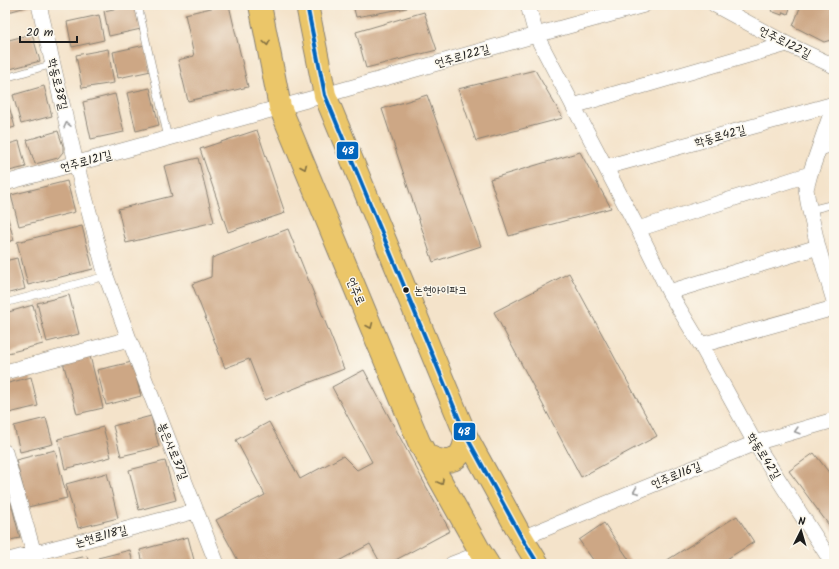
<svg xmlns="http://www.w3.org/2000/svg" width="839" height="569" font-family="Kalam,'Poor Story',sans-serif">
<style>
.building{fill:#cda785}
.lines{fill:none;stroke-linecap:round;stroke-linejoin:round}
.lane-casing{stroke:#888073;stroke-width:8}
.street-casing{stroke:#888073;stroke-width:16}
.primary-casing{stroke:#888073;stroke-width:24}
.lane{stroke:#fff;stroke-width:7}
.street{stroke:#fff;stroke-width:15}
.primary{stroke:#ebc669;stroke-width:22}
.bus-1-casing{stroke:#fbf7ec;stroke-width:7}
.bus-1{stroke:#0065bd;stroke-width:4}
.oneway{stroke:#847142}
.oneway2{stroke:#999}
.bus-dot{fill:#1c1c1c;stroke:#fbf7ec;stroke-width:1.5}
.labels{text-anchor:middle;stroke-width:3;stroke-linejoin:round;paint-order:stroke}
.bus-label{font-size:11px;fill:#1c1c1c;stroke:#fbf7ec;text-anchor:start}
.street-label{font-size:12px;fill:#1c1c1c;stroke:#fbf7ec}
.line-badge{stroke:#fbf7ec;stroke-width:1.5}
.badge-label{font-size:11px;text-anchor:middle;font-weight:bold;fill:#fff}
</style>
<rect width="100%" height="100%" fill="#fbf7ec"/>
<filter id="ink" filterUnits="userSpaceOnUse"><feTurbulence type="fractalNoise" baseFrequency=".025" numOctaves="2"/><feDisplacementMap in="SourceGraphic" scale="8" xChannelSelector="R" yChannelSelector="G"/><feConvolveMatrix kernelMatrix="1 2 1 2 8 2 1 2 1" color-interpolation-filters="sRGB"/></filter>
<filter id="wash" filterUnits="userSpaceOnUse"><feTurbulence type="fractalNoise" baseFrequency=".012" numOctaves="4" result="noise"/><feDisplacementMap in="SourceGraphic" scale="16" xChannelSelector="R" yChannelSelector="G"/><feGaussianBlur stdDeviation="0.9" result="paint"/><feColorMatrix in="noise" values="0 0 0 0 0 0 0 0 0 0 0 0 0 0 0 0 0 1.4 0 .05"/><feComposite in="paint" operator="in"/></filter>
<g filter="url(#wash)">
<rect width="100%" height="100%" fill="#f4e3ca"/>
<g id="blocks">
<path class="building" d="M5,5H33L5,13Z
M132,5H136L141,29L109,36L104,11Z
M224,5H229L248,87L188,101L178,60L194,56L185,14Z
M353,5H407V8L356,17Z
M765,5H791L788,14L783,12L782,15L771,11L773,8Z
M801,5H834V39L824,42L793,26Z
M424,12L437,50L366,68L356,32Z
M99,15L104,40L72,47L67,22Z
M32,34L40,61L10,69L5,52V41Z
M145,45L151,71L118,78L113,52Z
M108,49L114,83L82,88L76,55Z
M535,70L563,118L476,141L458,89Z
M44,86L52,116L21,124L13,95Z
M150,88L159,125L136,131L127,93Z
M115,94L124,132L91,139L83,102Z
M427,95L481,246L433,262L382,109Z
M7,99L15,127L5,130V100Z
M257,130L285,213L228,232L200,149Z
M58,131L63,146V152L58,158L35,164L27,140Z
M19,141L26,167L5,172V145Z
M580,152L611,208L509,236L490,179Z
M198,158L214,222L126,243L118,209L172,196L164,166Z
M67,181L75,212L19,226L11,195Z
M5,208L14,240L5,243Z
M82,226L93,269L28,285L17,242Z
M288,229L344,369L265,400L249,359L225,368L192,284L211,277L212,258Z
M17,258L25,289L5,294V261Z
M569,273L657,436L581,477L494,312Z
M69,295L79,334L47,342L37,303Z
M33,305L43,344L8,353L5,343V313Z
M90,356L103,408L77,414L63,362Z
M132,362L141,396L106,405L97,370Z
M364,370L450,531L388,564H381L370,544L333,564H240L216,520L265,495L236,440L269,422L300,479L343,456L357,470L372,462L332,387Z
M31,377L38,406L5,414V384Z
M151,416L159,447L121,456L113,426Z
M46,418L53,444L20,452L14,426Z
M103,427L111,457L65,469L58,439Z
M55,450L67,498L28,507L16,460Z
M814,453L834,479V532L789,471Z
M165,461L176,500L139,510L129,470Z
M107,473L118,518L78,528L66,484Z
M11,503L20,538L5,541V504Z
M737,516L754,542L719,564H661Z
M604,523L632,564H596L579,540Z
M188,537L195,564H143L140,550Z
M130,550L133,564H99L98,558Z
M87,556L89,564H62L61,562Z"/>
</g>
</g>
<g filter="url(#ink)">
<use href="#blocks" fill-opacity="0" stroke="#888073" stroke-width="1"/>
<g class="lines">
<g class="lane-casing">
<path id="lane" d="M138,5L168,138
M5,78L53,64
M817,153L834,148
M810,210L834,204
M5,303L106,276"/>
</g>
<g class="street-casing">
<path id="street" d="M39,5L76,163L106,276L129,339L217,564
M528,5L536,35L638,229L669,292L701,345L755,443L833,564
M715,5L787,44L834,66
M834,105L810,174L806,189L808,202L818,247L834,301
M573,106L787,44
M606,167L834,104
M5,183L325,95L536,35L644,5
M638,229L810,174
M669,292L818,247
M701,345L834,308
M5,372L129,339
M5,452L37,564
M522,538L755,443L834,420
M5,561L196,511
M452,564L481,553"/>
</g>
<g class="primary-casing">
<path id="primary" d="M260,5L280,107L419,442L481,553L488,564
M307,5L325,95L466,436L522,538L538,564
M426,455C449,466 462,463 466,436"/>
</g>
<use href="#lane" class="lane"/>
<use href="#street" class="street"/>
<use href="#primary" class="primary"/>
<g class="bus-1-casing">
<path id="bus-1" d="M307,5L325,95L466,436L522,538L538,564"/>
</g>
<use href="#bus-1" class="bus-1"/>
</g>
<defs><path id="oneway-chevron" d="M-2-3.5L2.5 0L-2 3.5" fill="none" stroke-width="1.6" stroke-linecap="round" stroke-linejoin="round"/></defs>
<g class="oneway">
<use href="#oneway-chevron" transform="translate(267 43) rotate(79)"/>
<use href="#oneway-chevron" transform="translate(304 167) rotate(67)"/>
<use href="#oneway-chevron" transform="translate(370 326) rotate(67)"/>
<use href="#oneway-chevron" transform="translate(441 482) rotate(61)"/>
</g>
<g class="oneway2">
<use href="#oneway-chevron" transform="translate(67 125) rotate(-103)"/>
<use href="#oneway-chevron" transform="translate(797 431) rotate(164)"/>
<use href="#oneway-chevron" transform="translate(636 491) rotate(158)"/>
</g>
</g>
<circle class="bus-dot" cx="406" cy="290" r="3.5"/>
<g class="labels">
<g class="bus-label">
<text x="414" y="294">논현아이파크</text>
</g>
<g class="street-label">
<text transform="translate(785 42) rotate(27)" y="4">언주로122길</text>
<text transform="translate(462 56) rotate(-16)" y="4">언주로122길</text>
<text transform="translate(58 84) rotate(77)" y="4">학동로38길</text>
<text transform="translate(720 136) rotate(-15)" y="4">학동로42길</text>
<text transform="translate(86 161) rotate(-15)" y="4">언주로121길</text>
<text transform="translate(356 291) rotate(67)" y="4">언주로</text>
<text transform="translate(173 451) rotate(68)" y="4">봉은사로37길</text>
<text transform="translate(764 456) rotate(58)" y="4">학동로42길</text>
<text transform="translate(676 475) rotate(-22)" y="4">언주로116길</text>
<text transform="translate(101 536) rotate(-15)" y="4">논현로118길</text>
</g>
</g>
<g class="line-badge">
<rect x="336" y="141" width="23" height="19" rx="4" fill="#0065bd"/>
<rect x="453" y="422" width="23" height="19" rx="4" fill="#0065bd"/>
</g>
<g class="badge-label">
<text x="348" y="154">48</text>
<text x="464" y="435">48</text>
</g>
<rect width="839" height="569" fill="none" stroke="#fbf7ec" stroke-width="20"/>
<g transform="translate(801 531) rotate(5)" stroke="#fbf7ec" stroke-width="3" paint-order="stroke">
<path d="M0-3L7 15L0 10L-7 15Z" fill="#1c1c1c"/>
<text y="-6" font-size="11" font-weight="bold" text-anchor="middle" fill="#1c1c1c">N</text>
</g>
<path d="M20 36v6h57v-6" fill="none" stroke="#1c1c1c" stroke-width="2"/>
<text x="26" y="36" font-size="12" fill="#1c1c1c" stroke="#fbf7ec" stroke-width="3" paint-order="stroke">20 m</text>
</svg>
